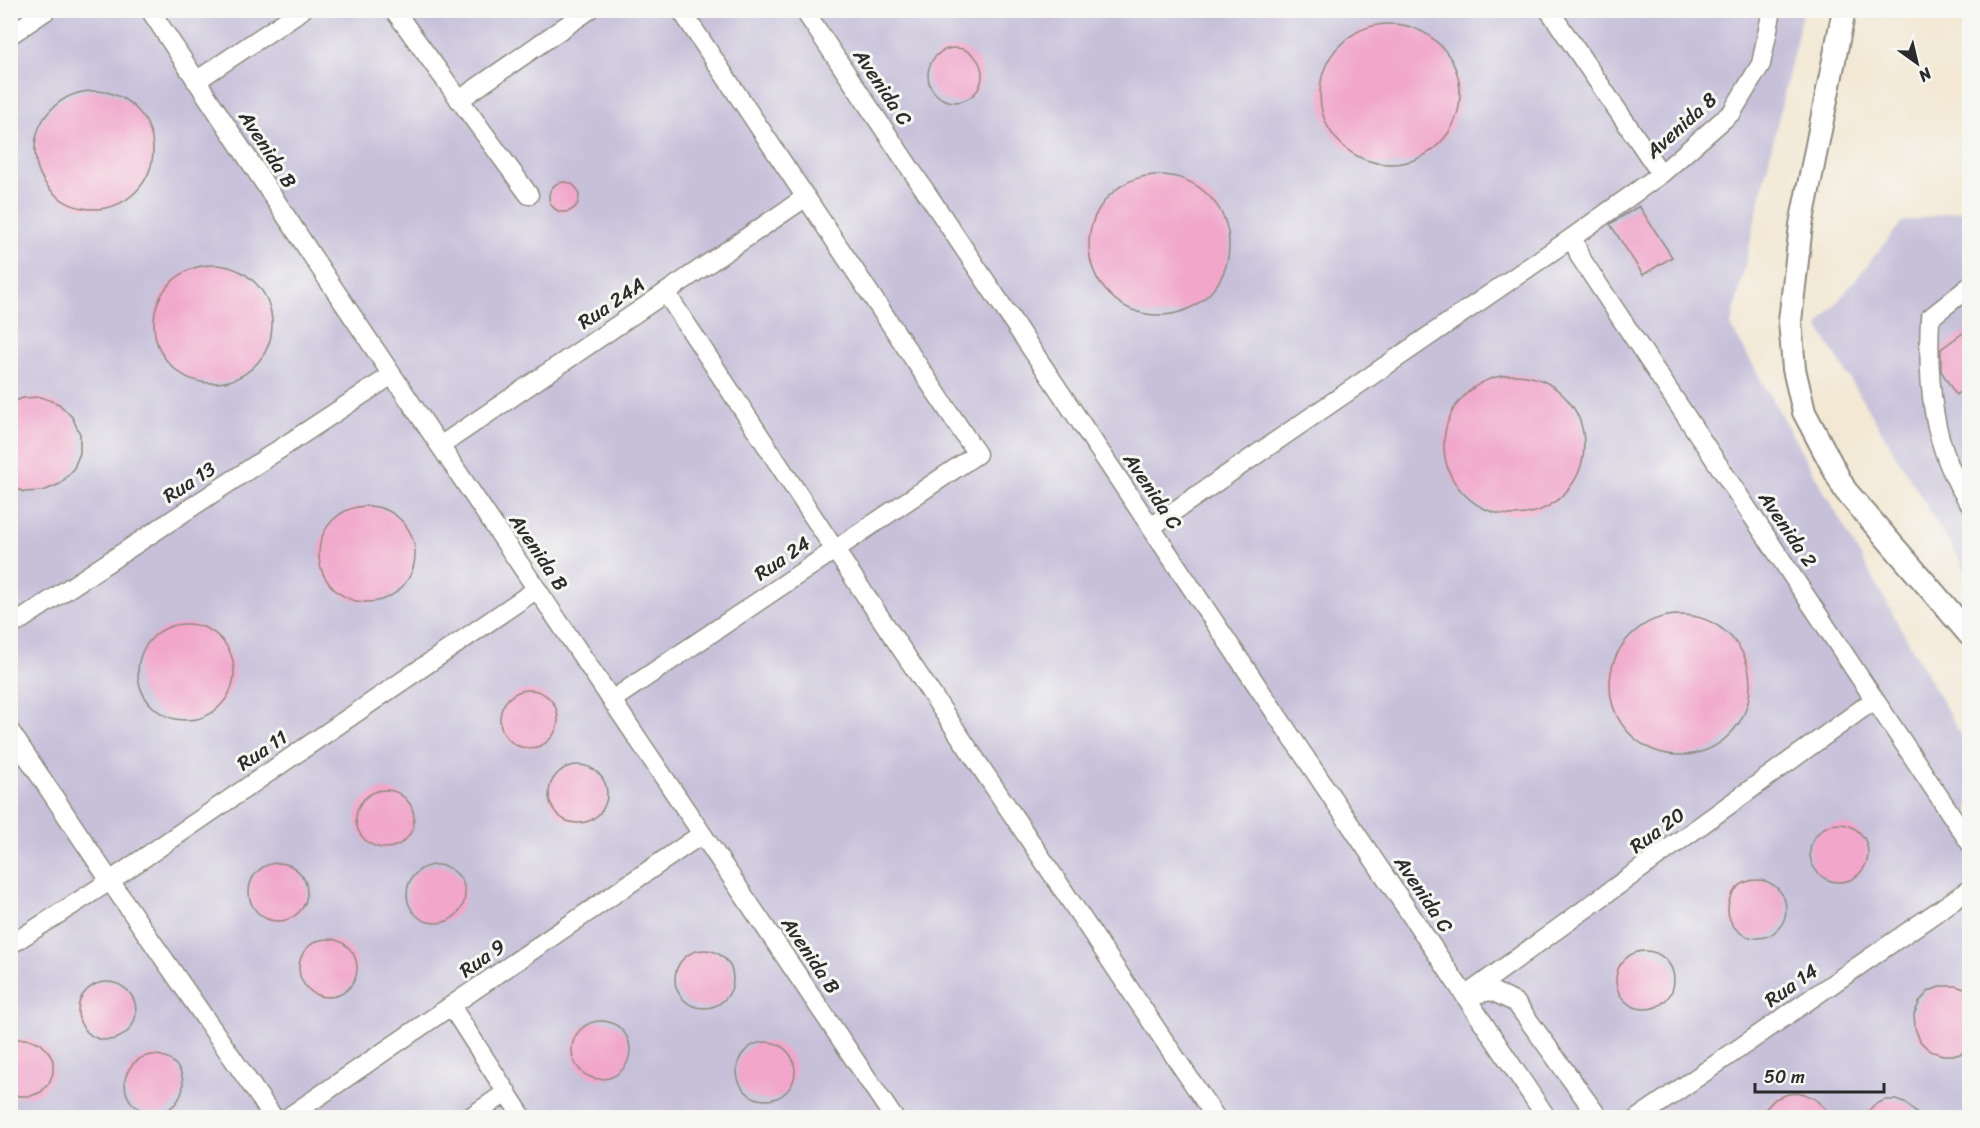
<svg xmlns="http://www.w3.org/2000/svg" width="1980" height="1128" font-family="Sriracha,sans-serif">
<style>
.industrial{fill:#c6c0d9}
.building{fill:#f1a6ca}
.lines{fill:none;stroke-linecap:round;stroke-linejoin:round}
.minor-casing{stroke:#8f8a80;stroke-width:21}
.major-casing{stroke:#8f8a80;stroke-width:26}
.minor{stroke:#fff;stroke-width:18}
.major{stroke:#fff;stroke-width:22}
.labels{text-anchor:middle;stroke-width:6;stroke-linejoin:round;paint-order:stroke}
.street-label{font-size:20px;fill:#2b2b2b;stroke:#f6f6f2}
</style>
<rect width="100%" height="100%" fill="#f6f6f2"/>
<filter id="ink" filterUnits="userSpaceOnUse"><feTurbulence type="fractalNoise" baseFrequency=".0167" numOctaves="2"/><feDisplacementMap in="SourceGraphic" scale="12" xChannelSelector="R" yChannelSelector="G"/><feConvolveMatrix kernelMatrix="1 2 1 2 8 2 1 2 1" color-interpolation-filters="sRGB"/></filter>
<filter id="wash" filterUnits="userSpaceOnUse"><feTurbulence type="fractalNoise" baseFrequency=".008" numOctaves="4" result="noise"/><feDisplacementMap in="SourceGraphic" scale="24" xChannelSelector="R" yChannelSelector="G"/><feGaussianBlur stdDeviation="1.35" result="paint"/><feColorMatrix in="noise" values="0 0 0 0 0 0 0 0 0 0 0 0 0 0 0 0 0 1.4 0 .05"/><feComposite in="paint" operator="in"/></filter>
<g filter="url(#wash)">
<rect width="100%" height="100%" fill="#f3e8d4"/>
<path class="industrial" d="M10,11H1803L1731,326L1969,749V1117H11Z
M1969,209V576L1818,326L1902,222Z"/>
<g id="blocks">
<path class="building" d="M1320 94a70 70 0 1 1 140 0a70 70 0 1 1-140 0Z
M928 75a27 27 0 1 1 54 0a27 27 0 1 1-54 0Z
M35 150a59 59 0 1 1 118 0a59 59 0 1 1-118 0Z
M1089 245a70 70 0 1 1 140 0a70 70 0 1 1-140 0Z
M549 197a15 15 0 1 1 30 0a15 15 0 1 1-30 0Z
M1639,206L1672,257L1643,275L1610,224Z
M154 324a59 59 0 1 1 118 0a59 59 0 1 1-118 0Z
M1970,328V384L1956,395L1941,371V349Z
M1444 445a70 70 0 1 1 140 0a70 70 0 1 1-140 0Z
M41,397L59,404L72,417L80,434V453L73,470L60,484L43,491L24,492L10,486V403L23,398Z
M319 554a48 48 0 1 1 96 0a48 48 0 1 1-96 0Z
M1610 685a70 70 0 1 1 140 0a70 70 0 1 1-140 0Z
M138 672a48 48 0 1 1 96 0a48 48 0 1 1-96 0Z
M500 719a29 29 0 1 1 58 0a29 29 0 1 1-58 0Z
M549 794a29 29 0 1 1 58 0a29 29 0 1 1-58 0Z
M356 819a29 29 0 1 1 58 0a29 29 0 1 1-58 0Z
M1810 853a29 29 0 1 1 58 0a29 29 0 1 1-58 0Z
M249 892a29 29 0 1 1 58 0a29 29 0 1 1-58 0Z
M407 894a29 29 0 1 1 58 0a29 29 0 1 1-58 0Z
M1728 909a29 29 0 1 1 58 0a29 29 0 1 1-58 0Z
M299 968a29 29 0 1 1 58 0a29 29 0 1 1-58 0Z
M675 979a29 29 0 1 1 58 0a29 29 0 1 1-58 0Z
M1616 980a29 29 0 1 1 58 0a29 29 0 1 1-58 0Z
M78 1011a29 29 0 1 1 58 0a29 29 0 1 1-58 0Z
M1942,986H1956L1970,991V1050L1957,1055H1943L1930,1051L1920,1041L1915,1028L1914,1014L1920,1001L1929,991Z
M572 1050a29 29 0 1 1 58 0a29 29 0 1 1-58 0Z
M18,1039H29L40,1043L48,1051L53,1061V1073L49,1083L41,1092L31,1096H19L10,1093V1042Z
M737 1071a29 29 0 1 1 58 0a29 29 0 1 1-58 0Z
M125 1084a29 29 0 1 1 58 0a29 29 0 1 1-58 0Z
M1802,1093L1815,1099L1835,1118H1757L1775,1099L1788,1094Z
M1885,1100H1896L1907,1104L1921,1118H1862L1874,1105Z"/>
</g>
</g>
<g filter="url(#ink)">
<use href="#blocks" fill-opacity="0" stroke="#8f8a80" stroke-width="1.5"/>
<g class="lines">
<g class="minor-casing">
<path id="minor" d="M150,10L328,280L894,1118
M394,10L529,195
M804,10L1547,1118
M1549,10L1661,174
M10,35L47,10
M196,81L302,10
M459,100L589,10
M1573,237L1580,257L1970,843
M1970,286L1930,318C1927,384 1932,448 1970,504
M666,293L835,550L1216,1118
M440,446L806,197
M1151,527L1573,237L1661,174L1732,112L1761,64L1772,10
M10,627L392,375
M612,700L977,454L681,10
M10,731L110,881L274,1118
M10,945L110,881L537,589
M1470,995L1492,991L1516,1003L1599,1118
M1465,996L1874,700
M451,1006L523,1118
M287,1118L702,834
M469,1118L507,1092
M1638,1118L1970,889"/>
</g>
<g class="major-casing">
<path id="major" d="M1844,10L1801,225L1790,321L1794,369L1804,412L1845,490L1970,635"/>
</g>
<use href="#minor" class="minor"/>
<use href="#major" class="major"/>
</g>
</g>
<g class="labels">
<g class="street-label">
<text transform="translate(883 87) rotate(56)" y="7">Avenida C</text>
<text transform="translate(1681 125) rotate(-42)" y="7">Avenida 8</text>
<text transform="translate(268 149) rotate(57)" y="7">Avenida B</text>
<text transform="translate(611 303) rotate(-34)" y="7">Rua 24A</text>
<text transform="translate(189 482) rotate(-33)" y="7">Rua 13</text>
<text transform="translate(1153 491) rotate(56)" y="7">Avenida C</text>
<text transform="translate(1788 529) rotate(56)" y="7">Avenida 2</text>
<text transform="translate(539 552) rotate(56)" y="7">Avenida B</text>
<text transform="translate(782 558) rotate(-34)" y="7">Rua 24</text>
<text transform="translate(262 750) rotate(-34)" y="7">Rua 11</text>
<text transform="translate(1657 830) rotate(-36)" y="7">Rua 20</text>
<text transform="translate(1424 894) rotate(56)" y="7">Avenida C</text>
<text transform="translate(811 955) rotate(56)" y="7">Avenida B</text>
<text transform="translate(482 958) rotate(-35)" y="7">Rua 9</text>
<text transform="translate(1791 985) rotate(-35)" y="7">Rua 14</text>
</g>
</g>
<rect width="1980" height="1128" fill="none" stroke="#f6f6f2" stroke-width="36"/>
<g transform="translate(1917 63) rotate(146)" stroke="#f6f6f2" stroke-width="4.5" paint-order="stroke">
<path d="M0-4.5L10 22L0 15L-10 22Z" fill="#2b2b2b"/>
<text y="-9" font-size="16" font-weight="bold" text-anchor="middle" fill="#2b2b2b">N</text>
</g>
<path d="M1755 1083v9h129v-9" fill="none" stroke="#2b2b2b" stroke-width="3"/>
<text x="1764" y="1083" font-size="18" fill="#2b2b2b" stroke="#f6f6f2" stroke-width="4.5" paint-order="stroke">50 m</text>
</svg>
